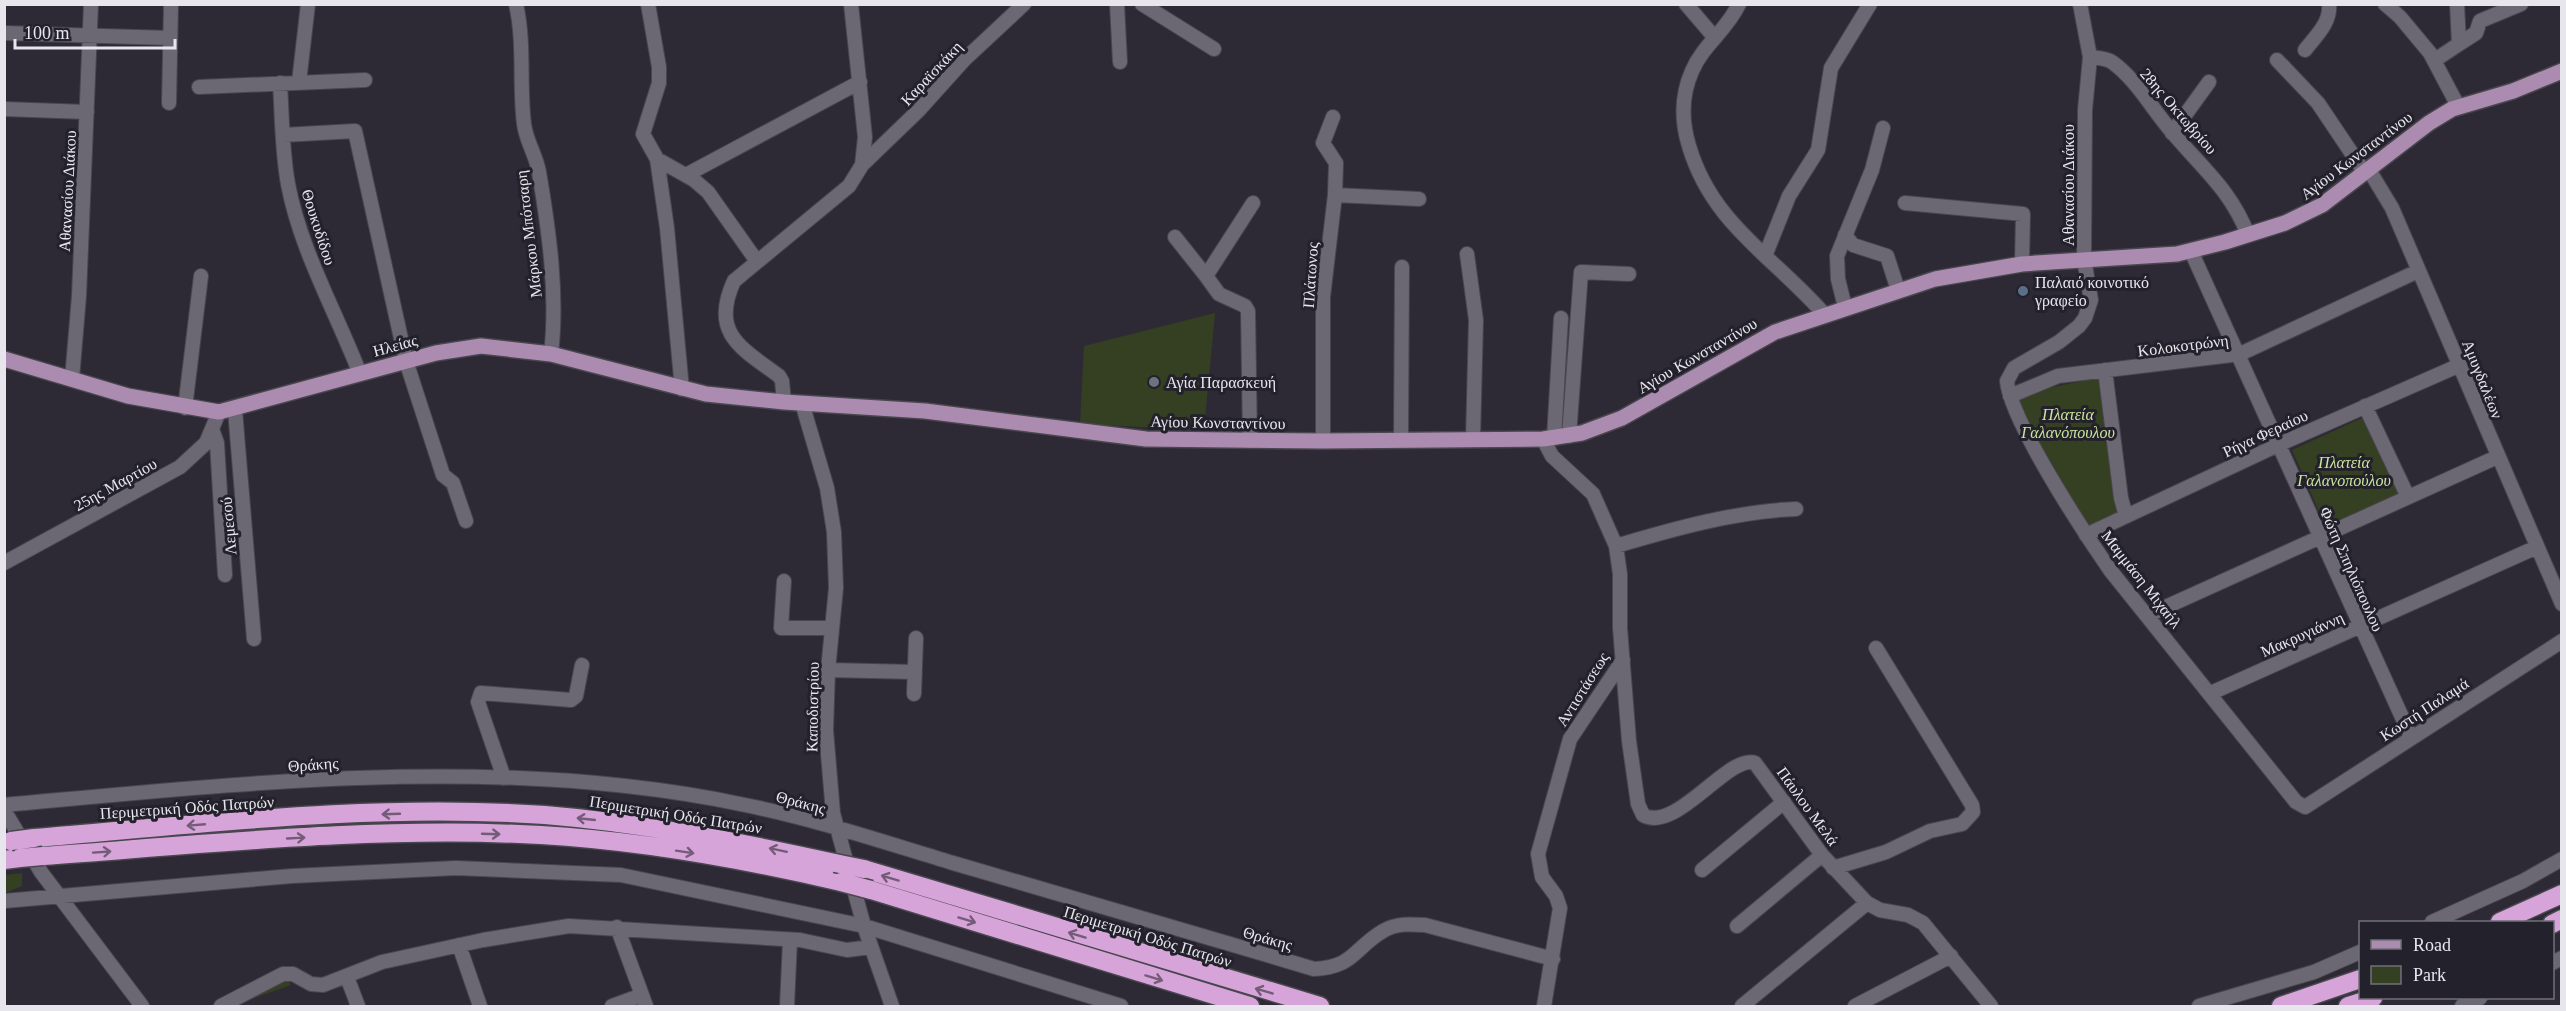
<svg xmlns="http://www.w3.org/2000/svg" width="2566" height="1011" font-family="'Times New Roman',serif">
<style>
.green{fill:#353f22}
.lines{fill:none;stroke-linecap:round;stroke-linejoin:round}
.minor-casing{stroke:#48464e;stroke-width:16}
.major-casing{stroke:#48464e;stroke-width:18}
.highway-casing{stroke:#48464e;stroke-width:21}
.minor{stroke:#6b6874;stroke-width:14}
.major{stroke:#ab8cb0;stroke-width:15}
.highway{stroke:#d6a4d8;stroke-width:18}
.highway-bridge-casing{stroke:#48464e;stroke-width:21;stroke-linecap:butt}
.highway-bridge{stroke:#d6a4d8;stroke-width:18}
.oneway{stroke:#745c79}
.service-dot{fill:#5c6f8a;stroke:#23212b;stroke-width:2}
.worship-dot{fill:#6b7280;stroke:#23212b;stroke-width:2}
.labels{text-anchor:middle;stroke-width:6;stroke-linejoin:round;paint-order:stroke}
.street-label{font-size:16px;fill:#e8e6ed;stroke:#23212b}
.poi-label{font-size:16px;fill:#e8e6ed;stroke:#23212b;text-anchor:start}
.park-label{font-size:16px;font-style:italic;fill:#cbe69b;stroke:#23212b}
</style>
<rect width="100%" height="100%" fill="#2d2a35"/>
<path class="green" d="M1215,313L1204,430L1080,424L1084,346Z
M2101,377L2118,514L2088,528L2011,396Z
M2362,418L2398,494L2326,527L2292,450Z
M22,873V886L5,893V875Z
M287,979L291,985L255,998L254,995Z"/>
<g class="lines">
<g class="minor-casing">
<path id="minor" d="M516,4C525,44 519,84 524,124C526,141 536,155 539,172C549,231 558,295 551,354
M648,4L659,67V83L643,134L657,159L667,228L682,389
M1117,4L1120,62
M1142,4L1214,49
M1686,4L1715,38
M1739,4C1727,30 1703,45 1692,71C1681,96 1681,120 1689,146C1712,224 1773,256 1824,314
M2080,4L2090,57L2085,110L2084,259L2091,300L2085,318L2079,326L2059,342L2014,368L2007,381C2010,420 2085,534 2110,570L2296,802L2305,807L2562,641
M2385,4L2400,17L2430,53L2458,106
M4,33L170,38
M2459,44L2476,33L2480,21L2521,4
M2305,50C2315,37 2331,23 2329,4
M2090,57C2097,58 2106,58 2112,62C2137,80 2152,109 2172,132C2201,167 2231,190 2248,235
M2277,60L2318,103L2365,173
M2435,60L2459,44L2457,4
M299,82L308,4
M280,83C282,117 282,151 288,184C300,249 336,312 360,374
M199,87L365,80
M169,103L171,4
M4,109L87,112
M1333,117L1323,143L1336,163L1335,195
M2172,133L2209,82
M283,135L355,131L406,361L443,475L453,483L466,521
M657,159L694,180L708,192L756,260
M862,165L919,110L964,60L1024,4
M2369,170L2392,208L2562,604
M686,175L860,82
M1905,203L2023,214L2022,264
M1845,235L1853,245L1887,256L1898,290
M1175,237L1206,276
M2191,251L2411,737
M1467,254L1476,320L1473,439
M1765,256L1789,196L1818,150L1831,68L1870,4
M1845,307L1838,279L1837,256L1872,170L1883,128
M2105,370L2121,498L2126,516
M72,379L79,296L91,4
M2010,396L2058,376L2240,354L2418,271
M784,402L782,381L779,376C741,348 710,333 734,281L849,186L862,165L865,137L851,4
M802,403L827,488L834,532L836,588L828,670L826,730L833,813L864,926L892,1006
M2365,406L2408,497
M185,408L201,276
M235,410L254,639
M213,432L217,443L225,575
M1569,436L1581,272L1629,274
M1554,438L1561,318
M1543,439L1552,456L1593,494L1616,546L1620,574V628L1629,741L1638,804L1643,815C1676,834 1729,753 1755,763L1822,855L1867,903L1880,910L1908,915L1923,923L1991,1006
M1401,440L1402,267
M1250,441L1248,311L1245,306L1219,294L1206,276L1253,203
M1323,441V297L1335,195L1419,199
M2086,535L2280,444L2460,365
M1616,546C1673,529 1737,511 1796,509
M4,563L180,467L206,443L219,412
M784,581L781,628H832
M2148,615L2497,457
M828,670L915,672
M2211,693L2537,547
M914,694L916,638
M504,778L478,702L481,693L571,700L576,696L582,665
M4,805C247,783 499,754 740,804C812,818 883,842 953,863C1074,898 1194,933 1314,969C1354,967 1353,949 1383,931C1396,923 1411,924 1425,925L1553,959
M4,810L41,872L142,1006
M1833,868L1886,852L1930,831L1962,824L1973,812L1972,805L1876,648
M1702,870L1784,802
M4,901L292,876L456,868L621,875L864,926L1121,1006
M2432,922L2523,881L2562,859
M1737,926L1822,855
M617,927L646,1006
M459,945L480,1006
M2552,963L2562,958
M347,977L358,1006
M221,1006L283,974H293L311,984L323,985L382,962L483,940L569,926L800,940L847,950L871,947
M612,1006L642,995
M787,1006L790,940
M1544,1006L1560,908L1556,896L1542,877L1538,854L1570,739L1623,660
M1742,1006L1867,903
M1855,1006L1951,956
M2199,1006L2314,972L2360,952
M2462,1006L2480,998"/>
</g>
<g class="major-casing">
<path id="major" d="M4,359L128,396L219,412L436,353L481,346L551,354L706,394L784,402L925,411L1146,439L1323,441L1543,439L1582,433L1622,418L1775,332L1935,279L2022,264L2177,254L2225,242L2285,223L2322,205L2429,123L2452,109L2513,91L2562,71"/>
</g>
<g class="highway-casing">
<path id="highway" d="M34,838C203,824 375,803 545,815C643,823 739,842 835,863
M43,856C208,844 375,826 541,835C642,841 743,859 841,882
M4,860L20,858
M864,869L1320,1006
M871,890L1250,1006
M2500,922L2562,894
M2552,924L2562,919
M2281,1006L2360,979
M2348,1006L2373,998"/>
</g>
<use href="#minor" class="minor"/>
<use href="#major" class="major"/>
<use href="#highway" class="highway"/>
<g class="highway-bridge-casing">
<path id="highway-bridge" d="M11,841L34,838
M20,858L43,856
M835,863L864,869
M841,882L871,890"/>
</g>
<use href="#highway-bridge" class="highway-bridge"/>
</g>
<defs><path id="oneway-shaft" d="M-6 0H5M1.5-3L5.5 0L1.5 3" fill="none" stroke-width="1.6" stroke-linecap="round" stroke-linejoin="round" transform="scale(1.5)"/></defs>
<g class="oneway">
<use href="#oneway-shaft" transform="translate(391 814) rotate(178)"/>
<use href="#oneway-shaft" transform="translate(586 819) rotate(-174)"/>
<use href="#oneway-shaft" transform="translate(196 825) rotate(175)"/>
<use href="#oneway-shaft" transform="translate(491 834) rotate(2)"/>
<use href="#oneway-shaft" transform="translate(296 838) rotate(-3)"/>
<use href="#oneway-shaft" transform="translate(778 850) rotate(-168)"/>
<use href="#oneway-shaft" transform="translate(102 852) rotate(-4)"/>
<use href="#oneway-shaft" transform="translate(685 852) rotate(9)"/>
<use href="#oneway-shaft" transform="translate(890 878) rotate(-163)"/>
<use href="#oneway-shaft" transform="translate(967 920) rotate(17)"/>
<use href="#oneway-shaft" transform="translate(1077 935) rotate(-163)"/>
<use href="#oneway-shaft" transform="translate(1154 978) rotate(17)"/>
<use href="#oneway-shaft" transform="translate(1264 991) rotate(-164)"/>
</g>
<circle class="service-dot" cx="2023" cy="291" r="6"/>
<circle class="worship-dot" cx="1154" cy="382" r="6"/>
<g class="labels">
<g class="street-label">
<text transform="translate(931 73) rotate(-47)" y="6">Καραϊσκάκη</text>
<text transform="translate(2179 111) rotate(49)" y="6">28ης Οκτωβρίου</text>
<text transform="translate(2356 155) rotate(-37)" y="6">Αγίου Κωνσταντίνου</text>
<text transform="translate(2068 185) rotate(-90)" y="6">Αθανασίου Διάκου</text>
<text transform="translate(67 191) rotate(-87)" y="6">Αθανασίου Διάκου</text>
<text transform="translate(319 227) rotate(72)" y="6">Θουκυδίδου</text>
<text transform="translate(528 234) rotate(-97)" y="6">Μάρκου Μπότσαρη</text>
<text transform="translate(1310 275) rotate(-86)" y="6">Πλάτωνος</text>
<text transform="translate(395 345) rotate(-15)" y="6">Ηλείας</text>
<text transform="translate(2183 345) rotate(-7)" y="6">Κολοκοτρώνη</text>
<text transform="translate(1697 355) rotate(-30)" y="6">Αγίου Κωνσταντίνου</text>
<text transform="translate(2483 379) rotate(68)" y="6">Αμυγδαλέων</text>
<text transform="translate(1218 422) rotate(1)" y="6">Αγίου Κωνσταντίνου</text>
<text transform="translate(2265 433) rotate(-25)" y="6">Ρήγα Φεραίου</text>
<text transform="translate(115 484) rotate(-29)" y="6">25ης Μαρτίου</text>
<text transform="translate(228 526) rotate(-95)" y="6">Λεμεσού</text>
<text transform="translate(2352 569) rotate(66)" y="6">Φώτη Σπηλιόπουλου</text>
<text transform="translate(2142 579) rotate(52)" y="6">Μαμμάση Μιχαήλ</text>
<text transform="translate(2302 634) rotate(-24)" y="6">Μακρυγιάννη</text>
<text transform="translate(1582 689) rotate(-58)" y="6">Αντιστάσεως</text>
<text transform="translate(812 707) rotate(-89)" y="6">Καποδιστρίου</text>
<text transform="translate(2424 709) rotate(-33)" y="6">Κωστή Παλαμά</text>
<text transform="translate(313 764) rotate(-4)" y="6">Θράκης</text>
<text transform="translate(801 802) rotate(15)" y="6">Θράκης</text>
<text transform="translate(1808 806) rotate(54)" y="6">Πάυλου Μελά</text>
<text transform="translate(187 807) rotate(-4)" y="6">Περιμετρική Οδός Πατρών</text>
<text transform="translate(676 814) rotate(9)" y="6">Περιμετρική Οδός Πατρών</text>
<text transform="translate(1148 936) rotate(17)" y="6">Περιμετρική Οδός Πατρών</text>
<text transform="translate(1268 938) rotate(16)" y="6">Θράκης</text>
</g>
<g class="poi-label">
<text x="2035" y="288">Παλαιό κοινοτικό<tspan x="2035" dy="18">γραφείο</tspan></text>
<text x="1166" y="388">Αγία Παρασκευή</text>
</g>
<g class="park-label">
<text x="2068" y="420">Πλατεία<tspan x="2068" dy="18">Γαλανόπουλου</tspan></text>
<text x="2344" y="468">Πλατεία<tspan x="2344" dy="18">Γαλανοπούλου</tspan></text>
</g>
</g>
<rect width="2566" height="1011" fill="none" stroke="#e8e6ed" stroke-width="12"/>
<rect x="2359" y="921" width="195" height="78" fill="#23212b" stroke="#727079" stroke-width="1.5"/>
<rect x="2371" y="940" width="30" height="9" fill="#ab8cb0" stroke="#727079" stroke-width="1.5"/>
<text x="2413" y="951" font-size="18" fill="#e8e6ed">Road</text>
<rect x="2371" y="966" width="30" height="18" fill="#353f22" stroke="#727079" stroke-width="1.5"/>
<text x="2413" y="981" font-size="18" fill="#e8e6ed">Park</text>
<path d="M15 39v9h160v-9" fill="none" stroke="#e8e6ed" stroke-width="3"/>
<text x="24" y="39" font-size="18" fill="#e8e6ed" stroke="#23212b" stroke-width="4.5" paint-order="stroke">100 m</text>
</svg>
